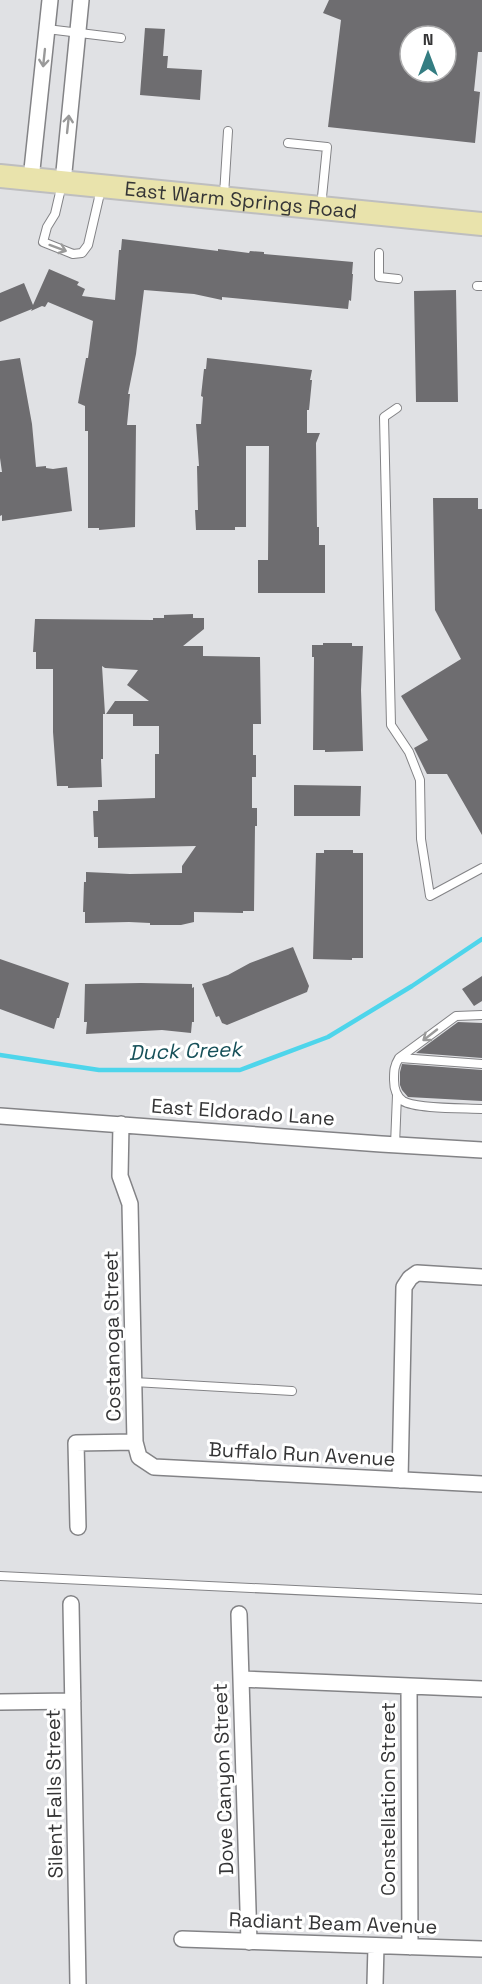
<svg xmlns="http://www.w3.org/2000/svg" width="482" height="1984" font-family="'Space Grotesk',sans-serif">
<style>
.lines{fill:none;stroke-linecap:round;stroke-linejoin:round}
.stream{stroke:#4ed5eb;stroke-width:4.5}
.building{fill:#6e6d70;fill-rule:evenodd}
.service-casing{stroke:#838386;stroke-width:10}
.minor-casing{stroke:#838386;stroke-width:18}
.primary-casing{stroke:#bebebf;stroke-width:26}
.service{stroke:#fff;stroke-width:8}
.minor{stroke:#fff;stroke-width:15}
.primary{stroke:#e9e3ac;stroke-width:22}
.oneway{stroke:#9a9a9a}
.labels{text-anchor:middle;stroke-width:6;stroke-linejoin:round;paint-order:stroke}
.street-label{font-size:20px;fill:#353536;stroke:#fff}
.water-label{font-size:21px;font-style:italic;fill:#165059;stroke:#fff}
</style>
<rect width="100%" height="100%" fill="#e0e1e4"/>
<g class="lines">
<path class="stream" d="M0,1055L99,1070H240L328,1037L412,986L482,939"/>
</g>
<path class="building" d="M329,0H482V52H478L474,91L480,92L475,143L328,127L341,20L323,13ZM410,36H446V72H410Z
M145,28L165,29L163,56H168L167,68L202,70L200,100L140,95Z
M122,239L218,251V249L249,253L250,251L264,252V254L353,262L352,274H353L351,301L349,300L348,309L222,297V300L194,294L144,290L136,354L128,394H130L127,425H136L135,527L99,530V528H88V431H85V406L78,403L86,358H88L93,321L48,302L45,307L42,306L31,311L32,309L0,322V293L24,283L33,305L49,269L79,282L77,285L85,289L82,296L115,300L119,250H121Z
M456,290L458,402H416L414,291Z
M20,358L32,424L36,467L46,466V468L53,469L67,467L72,511L2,521V515L0,516V472H2L0,458V361Z
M207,358L312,370L310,380H312L309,410H307V433H320L316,443L317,527H319V545H325V593H258V560H268L269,446H246V527H235V530H196L195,510H198L197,466H199L196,424H201L203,397L201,396L204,369H206Z
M433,498H478V509H482V835L447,774H427L414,748L428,740L401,696L461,659L435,610Z
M193,614V618H204V629L183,646H203V656L260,657L261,724H253V755H256V777H252V808H257V826H255L254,911H243V913L194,912V922L181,925H150V923L129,922L85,923V912H83L84,882H86V872L130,874L182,873V866L196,846L98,848V837H94L93,811H98V800L155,798V754H159V726H133V714H106L115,701H149L127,685L138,670L105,668L102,666L105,714H103V759H101L102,787L68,788V786H57L53,732V669H36V652H33L35,619L153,620V618H164V615Z
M323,643H352V646H363L361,690L363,751L325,752V750H313L314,657H312V645H323Z
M294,785L361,786L360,816H294Z
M324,850H353V853H363V958H352V960L313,959L316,853H324Z
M293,947L309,986L307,992L227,1025L222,1023L219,1016L216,1017L202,984L228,975L250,963Z
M0,959L69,983L59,1018H57L54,1029L0,1009Z
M482,976V1001L474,1006L462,989Z
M141,983L192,984V988L194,987V1022H192L191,1033L162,1030L86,1034L87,1022H84L85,984Z
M458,1022L482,1023V1058L416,1053Z
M402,1064L482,1070V1101L408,1097L402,1090L400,1085V1072Z"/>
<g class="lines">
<g class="service-casing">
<path id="service" d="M47,29L121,38
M288,143L327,147L321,207
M62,184L55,214L47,227L43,242L73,254L82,253L88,245L101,189
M224,195L228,131
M379,253V277L398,279
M477,286H482
M397,408L384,417L391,725L409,752L420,780L421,839L430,896L482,868
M482,1015L456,1016L399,1058C394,1066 394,1071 394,1080C394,1088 396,1096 403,1101C415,1109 465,1108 482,1109
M400,1058L482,1064
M395,1145L397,1095
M134,1382L292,1391
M0,1576L482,1599"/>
</g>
<g class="minor-casing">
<path id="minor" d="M31,179L50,0
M63,182L81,0
M0,1116L381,1144L482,1150
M121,1124L120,1176L130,1204L135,1442L139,1457L154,1467L482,1484
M400,1480L404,1287L410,1278L417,1273L482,1277
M78,1527L76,1443L135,1442
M71,1604L78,1984
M239,1614L249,1942
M241,1679L482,1689
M409,1686L410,1947
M0,1702L73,1701
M182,1939L482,1949
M375,1984L376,1946"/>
</g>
<g class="primary-casing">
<g id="primary">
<path id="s1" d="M0,176L482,224"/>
</g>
</g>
<use href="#service" class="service"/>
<use href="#minor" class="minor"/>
<use href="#primary" class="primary"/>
</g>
<defs><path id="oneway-shaft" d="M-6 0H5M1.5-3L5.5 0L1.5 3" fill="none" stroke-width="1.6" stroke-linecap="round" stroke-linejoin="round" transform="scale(1.5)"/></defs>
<g class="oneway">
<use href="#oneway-shaft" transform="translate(44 58) rotate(96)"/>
<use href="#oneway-shaft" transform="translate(68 124) rotate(-84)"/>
<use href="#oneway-shaft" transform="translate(58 248) rotate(20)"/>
<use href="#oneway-shaft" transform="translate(430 1035) rotate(142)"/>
</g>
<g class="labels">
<g class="street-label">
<text dy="7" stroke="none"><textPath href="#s1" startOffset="242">East Warm Springs Road</textPath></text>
<text transform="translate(243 1112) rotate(4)" y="7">East Eldorado Lane</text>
<text transform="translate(112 1336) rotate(-91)" y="7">Costanoga Street</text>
<text transform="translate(302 1454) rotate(3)" y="7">Buffalo Run Avenue</text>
<text transform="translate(223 1779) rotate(-92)" y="7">Dove Canyon Street</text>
<text transform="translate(54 1794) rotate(-91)" y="7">Silent Falls Street</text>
<text transform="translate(388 1799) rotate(-90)" y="7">Constellation Street</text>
<text transform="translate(333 1923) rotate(2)" y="7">Radiant Beam Avenue</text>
</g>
<g class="water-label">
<text transform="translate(185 1051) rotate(-2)" y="7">Duck Creek</text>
</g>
</g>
<g transform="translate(428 54)"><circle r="28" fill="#ffffff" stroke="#aeaeaf" stroke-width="1.5"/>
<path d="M0-4.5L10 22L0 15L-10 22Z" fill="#347d82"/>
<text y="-9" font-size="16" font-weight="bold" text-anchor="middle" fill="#353536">N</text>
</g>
</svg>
